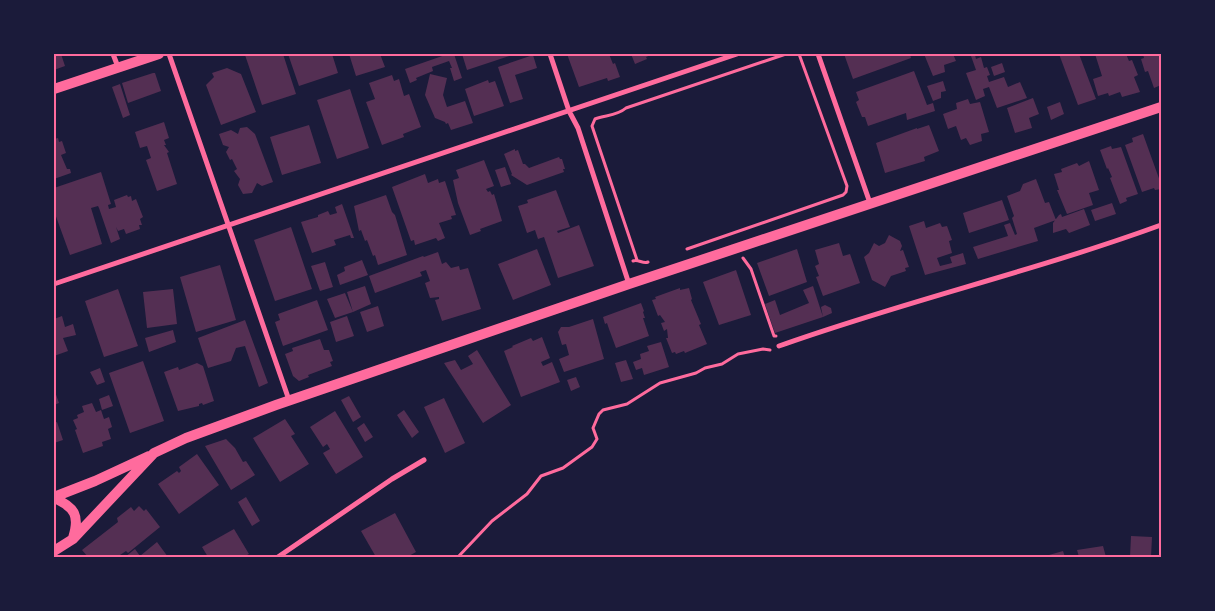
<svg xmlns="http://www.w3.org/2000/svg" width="1215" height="611" font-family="'DM Sans',sans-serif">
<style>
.building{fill:#542f53}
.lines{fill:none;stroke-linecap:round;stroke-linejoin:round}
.path{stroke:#ff6b9d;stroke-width:3}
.minor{stroke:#ff6b9d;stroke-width:5}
.secondary{stroke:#ff6b9d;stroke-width:10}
.neatline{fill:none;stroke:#ff6b9d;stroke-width:2}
</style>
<rect width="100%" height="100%" fill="#1b1b3a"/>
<path class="building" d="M54,54H61L65,66L54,70Z
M249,54H283L296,94L262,105L245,55Z
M288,54H332L338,73L299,86Z
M349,54H380L385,67L356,76Z
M448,54H454L462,78L454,81L450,68H452L449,61L432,67L433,71L416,78L417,80L410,83L405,69Z
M462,54H515L467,70Z
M567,54H609L613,64L615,63L620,77L608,81L607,78L579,87Z
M631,54H653L646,57L647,59L635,64Z
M844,54H910L911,58L853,79Z
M924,54H953L956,61L944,65L945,72L933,76Z
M1059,54H1079L1096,99L1078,105Z
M1095,54H1126L1129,61L1132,60L1138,75L1134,77L1140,92L1122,97L1120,92L1109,96L1108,93L1098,96L1093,79L1102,76Z
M1143,54H1161V85L1154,88L1148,71L1145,72L1141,59L1144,58Z
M533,55L537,68L515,75L523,99L510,103L498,67Z
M975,55L976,59L981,57L984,68L987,67L990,75L987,76L989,82L1004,77L1008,87L1020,82L1027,98L997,108L989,87L983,89L985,96L976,100L966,73L976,70L971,56Z
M1002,63L1005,72L994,76L991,67Z
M227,68L241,74L256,112L221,125L206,85L214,77L212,73Z
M914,71L927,105L933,103L935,111L907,120L906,113L868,126L865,117H862L856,102L859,100L856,92Z
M153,73H155L161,91L128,103L122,83Z
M430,74L447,78L443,95L447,107L465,101L473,123L451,130L448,123L446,124L445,122L435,118L425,95Z
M392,75L394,81L399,79L404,96L409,94L421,127L403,134L404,137L382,145L366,102L375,99L369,83Z
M488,80L489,83L495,81L504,106L474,116L465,89Z
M943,81L946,91L941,92V98L933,101L927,86Z
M120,84L130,115L123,118L112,87Z
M350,89L369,148L337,159L317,100Z
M1033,98L1039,114L1029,118L1032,128L1015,133L1007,108Z
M968,99L970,104L980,102L989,132L981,134L982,141L970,145L966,138L961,140L956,126L948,129L943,114L957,109L956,103Z
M1060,102L1064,114L1051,120L1047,107Z
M164,122L169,138L164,140L166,145H164L169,152L167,153L177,184L157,191L146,160L151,158L147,146L140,148L135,132Z
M309,125L321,163L282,175L270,137Z
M929,125L939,151L924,157L925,161L885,173L876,143L917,128V129Z
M247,127L255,134L273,182L262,186L257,183L252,193L243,194L238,185L240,179L234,171L237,169L232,159L230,160L226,152L229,147L223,145L219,134L231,130L238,134L240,128Z
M1143,134L1161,184V189L1155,190L1154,188L1142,192L1125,145L1133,142L1132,138Z
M58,138L59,142L62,141L66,153L61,155L67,169H70L71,173L54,179V139Z
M1111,146L1112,149L1121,147L1138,194L1126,198L1127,201L1120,204L1110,178L1112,177L1108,168L1107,169L1100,150Z
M515,149V151L518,150L523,164H525L529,168L559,157L560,159H562L565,169H563L564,172L527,185L511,175L512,174L504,154Z
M484,160L494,186L486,189L488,192L490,191L492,195L494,194L502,221L480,229L481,231L470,235L458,203L453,180L459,178L456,170Z
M1089,161L1099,190L1089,193L1093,205L1067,214L1057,190H1059L1054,174L1062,172L1061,169L1077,163L1079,166Z
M505,167L511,184L501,187L495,170Z
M101,172L111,204L108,205L109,209L116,207L114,200L127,195L128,197L131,196L132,201L136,199L143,217L140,219L142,225H139L140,229L126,234L124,229L118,231L116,227L120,239L111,243L99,208L98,206L91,208L102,244L70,255L54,211V188Z
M425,174L428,183L438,179L439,183L445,181L456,215L451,216L452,219L439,223L445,238L438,241L436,238L415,245L414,240L411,241L392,187Z
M1036,179L1045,203L1049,202L1056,220L1034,228L1038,241L978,259L973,247L1008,236L1004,225L1010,223L1015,235L1017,234L1012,218L1014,216L1007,196L1020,191L1023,184Z
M556,190L570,227L557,231L558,233L579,225L594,266L558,278L544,237L538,239L535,230L527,233L518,206L528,203L527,200Z
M386,195L392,212L395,215L407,255L378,265L375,255L373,256L367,240L365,241L361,230L359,231L354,206Z
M1002,200L1009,220L969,233L963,213Z
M1112,203L1116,214L1095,221L1091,210Z
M342,204L354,238H351L350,235L334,240L336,245L312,253L301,222L318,217V215L328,211L330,215L337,213L335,207Z
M1084,209L1090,225L1069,233L1066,229L1053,233V223L1059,215L1061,214L1062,217Z
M924,221L926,228L940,223L942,227L947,226L952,240L949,241L952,253L937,258L940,266L952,263L950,257L963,253L966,264L925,275L909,226Z
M291,227L312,289L275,301L254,240Z
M889,235L900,241L902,246L900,251L903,250L909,267L905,268L906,271L891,276L885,287L872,280L864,257L869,253L874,243L879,246L885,243Z
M839,243L843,256L850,254L860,283L823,296L816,277L819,276L815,266L819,264L815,250Z
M537,249L551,285L513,300L498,264Z
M797,249L807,282L769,296L757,263Z
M438,252L442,264L446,262L451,268L459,266L460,270L468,268L481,309L442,321L435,300L439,299V297L430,298L425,283L430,281L426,270L420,272L422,276L375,293L369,276L423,256L424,257Z
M362,260L368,275L340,285L337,275L345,271L344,267Z
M325,262L333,287L320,291L311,266Z
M220,265L236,320L196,332L180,277Z
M736,270L751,315L719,325L703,282Z
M365,286L371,304L353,312L347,292Z
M813,286L823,317L775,333L765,304L775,300L780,315L809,303L803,290Z
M680,288V290L689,288L692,299L691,300L701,324L699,325L707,344L685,353L684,351L676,354L675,352L672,353L666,338H668L667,329L664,331L661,323L665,322L660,315L658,316L652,300L656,299L655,297Z
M118,289L138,346L104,357L85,301Z
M173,289L177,324L147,328L143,292Z
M345,293L353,312L335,318L327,299Z
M317,300L328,330L283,346L275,322L280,320L278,314Z
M641,303L644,311L643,312L645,318H643L649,336L616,348L609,329L607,323L605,324L603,317Z
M825,305L831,308L832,313L823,317L821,307Z
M378,306L384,326L367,332L360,312Z
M62,316L65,327L73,324L76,335L63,338L68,351L54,356V341H55L54,319Z
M347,316L354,336L336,342L330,322Z
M593,319L604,359L564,372L559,359L569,355L566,344L562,345L558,332L561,327H569Z
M245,320L268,383L259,387L245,346L236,348L231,361L208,368L198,338Z
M173,330L176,342L149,352L145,338Z
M542,337L550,358L541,362L543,366L552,362L560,382L521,397L504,351L513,347L512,346L531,338L533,341Z
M320,339L324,350H329L333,361L330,362L332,366L308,375L309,377L299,381L293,376L285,354L293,351L292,348Z
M661,342L669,367L644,375L642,368L636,370L633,362L641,359L640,354L649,351L647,346Z
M477,350L511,405L483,423L444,363L455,360L461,370L473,364L468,356Z
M626,360L633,379L621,382L615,363Z
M143,361L164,421L130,433L109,373Z
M197,363L203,366L214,401L203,405L202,403L199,404V406L178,411L164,372L178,367L179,370Z
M100,368L105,382L97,385L90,372Z
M576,377L580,387L571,391L567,380Z
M54,389L59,403L54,405Z
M109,395L113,406L102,410L99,399Z
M349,396L361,417L353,422L341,400Z
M444,398L465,443L445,453L424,407Z
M92,403L96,412L101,410L104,419L109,417L112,427L108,429L111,439L102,442L103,446L83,453L75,430L77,429L73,420L78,418L77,415L84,412L82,406Z
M404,410L419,432L412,438L397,415Z
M335,411L363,457L336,474L323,453L330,449L327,444L323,447L310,427Z
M285,419L295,434L291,436L309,464L280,482L253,438Z
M57,422L63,440L54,443V423Z
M364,423L373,437L365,442L357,428Z
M226,439L235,448L243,462L246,461L255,475L231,490L205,446Z
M197,454L219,485L179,514L158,484L177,471L179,473L181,471L179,467Z
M246,497L260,521L252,526L238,502Z
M139,506L144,511L146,509L160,527L128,553L126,551L117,557H88L82,550L118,522L117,518L131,507L134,511Z
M395,513L416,552L407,557H376L361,531Z
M234,529L249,554L243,557H208L202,547Z
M1131,536L1152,537L1151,557H1130Z
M157,542L168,557H125L135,549L140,556Z
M1103,546L1106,557H1079L1077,550Z
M1063,551L1065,557H1042Z"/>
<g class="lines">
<path class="path" d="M687,249L843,195L846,192L847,186L799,54
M743,258L751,269L774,336H776
M637,260L592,126L595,119C605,115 617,116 626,108L786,54
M633,261C638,259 643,264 648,262
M458,557L492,521L527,494L541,476L563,468L592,447L597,439L593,428L599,414L603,410L627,404L660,383L696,373L705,368L722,364L738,354L763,349L770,350"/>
<path class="minor" d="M113,54L118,67
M169,54L289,400
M550,54L569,111L578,128L629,284
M818,54L870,203
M54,284L737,54
M779,346C905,301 1035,271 1161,225
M278,557L392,479L424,460"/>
<path class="secondary" d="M54,89L159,54
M54,497L95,481L149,456
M54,498C75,507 80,516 73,538
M54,551L73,539L154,453L186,438L276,405L629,284L1161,107"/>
</g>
<rect width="1215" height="611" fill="none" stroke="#1b1b3a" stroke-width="110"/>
<rect x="55" y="55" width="1105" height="501" class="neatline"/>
</svg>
